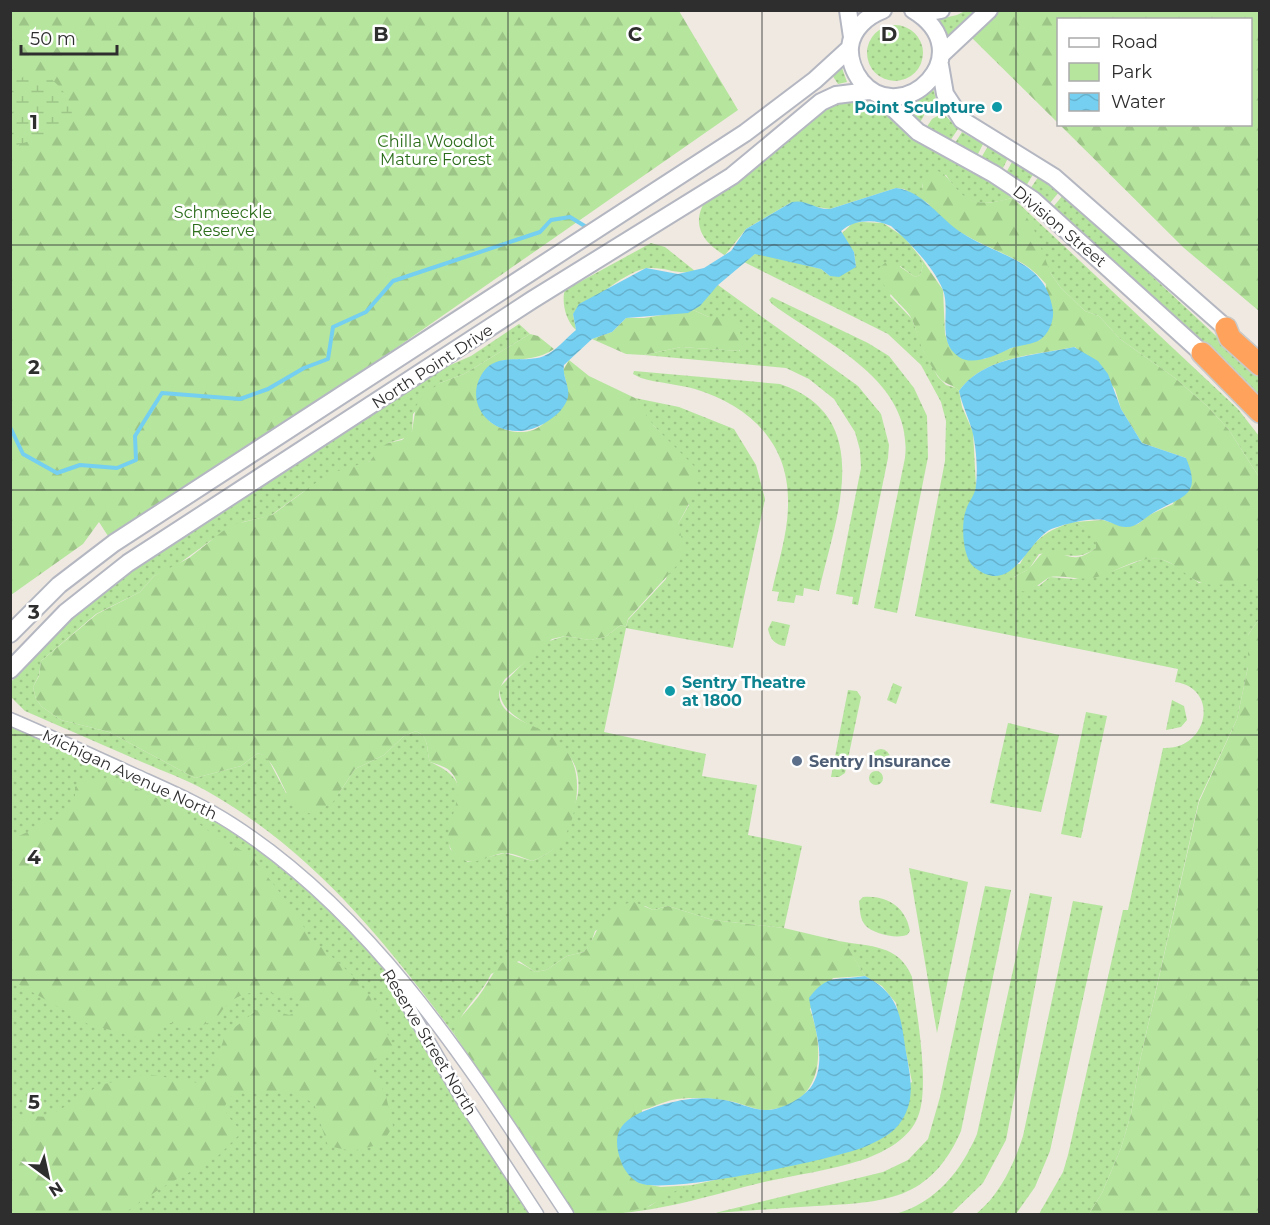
<svg xmlns="http://www.w3.org/2000/svg" width="1270" height="1225" font-family="Montserrat,sans-serif">
<style>
.green{fill:url(#green-dots)}
.forest{fill:url(#forest-firs)}
.wetland{fill:url(#wetland-marsh)}
.water{fill:url(#water-waves)}
.lines{fill:none;stroke-linecap:round;stroke-linejoin:round}
.stream{stroke:#75cff0;stroke-width:4}
.street-casing{stroke:#b4b7c1;stroke-width:15}
.secondary-casing{stroke:#b4b7c1;stroke-width:20}
.highway-casing{stroke:#c9c9c9;stroke-width:24}
.street{stroke:#fff;stroke-width:12}
.secondary{stroke:#fff;stroke-width:16}
.highway{stroke:#ffa35c;stroke-width:21}
.grid{fill:none;stroke:#2e2e2e;stroke-width:1.5;stroke-opacity:0.55}
.culture-dot{fill:#0f9aa8;stroke:#fff;stroke-width:2}
.service-dot{fill:#5c6f8a;stroke:#fff;stroke-width:2}
.labels{text-anchor:middle;stroke-width:5;stroke-linejoin:round;paint-order:stroke}
.culture-label{font-size:16px;font-weight:bold;fill:#0d838f;stroke:#fff;text-anchor:end}
.park-label{font-size:16px;fill:#2c6e1b;stroke:#fff}
.street-label{font-size:16px;fill:#2e2e2e;stroke:#fff}
.service-label{font-size:16px;font-weight:bold;fill:#4e5e75;stroke:#fff;text-anchor:start}
.grid-label{font-size:20px;text-anchor:middle;font-weight:bold;fill:#2e2e2e;stroke:#fff;stroke-width:5;stroke-linejoin:round;paint-order:stroke}
</style>
<defs>
<pattern id="green-dots" width="8" height="8" patternUnits="userSpaceOnUse" patternTransform="scale(1.5)"><rect width="8" height="8" fill="#b6e59e"/><path d="M2 2h.1M6 6h.1" fill="none" stroke="#9dc588" stroke-width="1.8" stroke-linecap="round"/></pattern>
<pattern id="forest-firs" width="22" height="20" patternUnits="userSpaceOnUse" patternTransform="scale(1.5)"><rect width="22" height="20" fill="#b6e59e"/><path d="M5 1l3.5 6h-7zM16 11l3.5 6h-7z" fill="#9dc588"/></pattern>
<pattern id="wetland-marsh" width="20" height="14" patternUnits="userSpaceOnUse" patternTransform="scale(1.5)"><rect width="20" height="14" fill="#b6e59e"/><path d="M1 5h8M5 5V1M11 12h8M15 12V8" fill="none" stroke="#9dc588"/></pattern>
<pattern id="water-waves" width="16" height="10" patternUnits="userSpaceOnUse" patternTransform="scale(1.5)"><rect width="16" height="10" fill="#75cff0"/><path d="M0 5q4-4 8 0t8 0" fill="none" stroke="#66b2ce"/></pattern>
</defs>
<rect width="100%" height="100%" fill="#efe9e1"/>
<path class="green" d="M965,11H977L956,29L946,43L935,20L957,15Z
M867 53a28 28 0 1 1 56 0a28 28 0 1 1-56 0Z
M842,68L847,82L838,84L832,75Z
M933,88L938,106L926,112L919,124L897,105L919,100Z
M850,101H866L877,106L907,133L991,181L1012,198C978,207 966,206 946,175L922,178V186L929,204L904,189L896,188L830,209L790,203L746,229L725,255C708,246 692,229 702,207C707,195 724,189 734,182C763,163 785,138 812,117C824,109 837,105 850,101Z
M943,113L958,129L950,141L926,128L932,119Z
M962,132L983,144L977,156L955,143Z
M988,146L1008,158L1002,170L981,158Z
M1013,160L1034,173L1026,186L1006,173Z
M1039,176L1060,191L1049,204L1030,189Z
M1064,194L1259,376V402L1167,309L1053,207Z
M1016,201L1238,409L1259,436V477L1229,430L1207,406L1175,378L1120,339L1099,316L1085,311L1061,288L1051,274Z
M862,222L883,223L904,237L921,258L923,266L920,275L915,277L900,266L890,296L912,319L924,352L938,377L946,385L956,388L959,391L962,407L973,432L976,487L966,542L973,566L1020,564C1033,540 1048,529 1074,522L1092,531L1097,539L1096,548C1076,563 1061,551 1039,554L1029,569L1014,577L1039,586L1050,577L1074,579L1110,572L1147,558L1161,559L1177,566L1199,583L1249,582L1259,590V619L1248,635V667L1237,719L1199,800L1139,1065L1131,1114L1121,1148L1102,1193L1089,1214H1039L1063,1172L1068,1155L1123,910H1128L1163,748C1209,750 1220,688 1175,682L1178,669L915,616L945,461L946,421L941,402L921,365L888,334L744,262L755,254H762L821,269L830,276L856,267L854,252L841,234L853,223Z
M651,243L665,247L695,271C674,275 668,267 649,268C628,269 591,302 573,314L576,330C566,322 561,301 565,290Z
M718,285L858,386L881,414L889,445L888,458L858,605L852,604L853,597L836,594L861,468L860,450L855,432L834,399L809,379L786,368L644,355L681,347L740,351L732,317H709L693,310Z
M772,297L868,343L889,356L914,388L927,416L928,457L897,613L874,608L905,458C914,380 825,343 772,304L769,300Z
M519,324L530,334L464,374L440,383L413,414L412,431L408,437L388,443L370,461L303,492L270,516L243,522L210,541L173,568L154,576L140,592L96,614L41,661L39,675L33,687L36,699L42,707L61,720L109,732L195,778L241,766L258,753L267,757L286,793H339L355,769L384,755L404,736L416,731C430,737 426,749 430,762C485,786 443,809 450,849L468,862L505,853L532,861C557,851 559,843 569,819C572,810 577,801 578,793C586,726 495,731 500,687L543,643L565,636L590,640L605,637L621,625L626,627L628,620L666,579L678,524L689,505L666,439L642,413L635,398L679,407L734,429L756,465L765,499L733,648L626,628L604,732L706,754L702,776L757,785L748,835L802,846L784,928L713,920L668,906L653,910L645,906L595,931L591,943L584,952L567,956L546,970L535,972L519,961L491,974C481,996 459,1011 454,1034C382,938 312,850 205,790C185,779 163,771 142,762C103,745 64,728 25,711L11,697L10,683L69,619L140,564L430,374L471,356Z
M634,371L780,384C878,417 835,519 819,591L804,588L803,596L796,595L794,603L777,601L779,592L772,591C778,563 788,533 788,505C790,443 750,406 695,389C677,384 658,383 641,378L633,374Z
M772,621L790,625L785,646C775,645 770,639 768,629Z
M893,683L902,687L896,704L887,700Z
M848,690L857,691L861,697L845,773L839,777H831Z
M1172,700L1184,706L1187,720L1181,727L1166,730Z
M1086,712L1107,716L1081,838L1061,834Z
M11,719L202,805L263,845L379,957L537,1214H11Z
M1008,723L1059,735L1041,812L990,803Z
M872 758a9 9 0 1 1 18 0a9 9 0 1 1-18 0Z
M869 778a7 7 0 1 1 14 0a7 7 0 1 1-14 0Z
M909,868L968,882L937,1033Z
M985,886L1011,890L961,1131C930,1202 883,1202 816,1206C782,1208 748,1211 715,1213L883,1172L908,1160L928,1139L940,1097Z
M1030,893L1052,897L1006,1140L983,1183L951,1214H895C936,1203 961,1171 977,1134Z
M863,897C887,895 906,907 910,931L907,935C896,939 873,934 865,925C860,919 860,910 859,901Z
M1073,901L1103,906L1050,1151L1035,1187L1016,1214H976C1000,1195 1014,1164 1023,1136Z
M839,941C870,947 899,944 912,977C916,1011 932,1092 916,1121C906,1141 882,1153 862,1160C831,1170 796,1175 764,1182C711,1195 654,1214 599,1214L650,1206L674,1189L729,1177L912,1082L896,1003L882,986L865,976L847,947Z"/>
<path class="forest" d="M11,11H679L738,110L376,362L108,536L99,522L83,544L11,595Z
M997,11H1259V311L1184,248L1060,125L1250,124V20H1058V123L969,35Z
M938,171C947,175 949,180 955,187C972,208 988,204 1012,198L1016,201L1033,227L1051,274L1061,288L1085,311L1099,316L1120,339L1175,378L1207,406L1229,430L1259,477V590C1237,576 1228,588 1206,584C1188,581 1177,561 1158,559C1134,556 1115,574 1092,578C1077,580 1064,575 1050,577C1036,584 1025,603 1012,582C1015,574 1021,574 1027,570C1036,563 1038,554 1049,549C1070,556 1074,564 1096,548C1097,532 1087,529 1074,522L1103,520L1125,527L1138,524L1149,515L1173,504L1186,458L1142,443L1121,409L1115,389L1075,347C1035,355 984,356 959,391C953,384 944,385 938,376C931,366 924,354 920,343C916,333 915,322 908,313C896,298 881,290 879,268L885,263L893,262L915,277L920,275L923,266L921,258L943,290L945,334L949,346L984,359L1014,347L1040,340L1046,284C1038,275 1030,267 1018,261C986,243 920,225 922,178L930,172Z
M693,310L709,317H732L738,324L743,346L739,351L681,347L644,355L626,354L592,339L612,332L626,318H644Z
M530,334L538,336L554,349C538,360 521,359 502,360L489,421C504,433 531,438 545,422C554,411 560,397 567,385L563,370L569,360L589,376L635,398L654,426L698,470L695,493L678,524L684,547L679,563L628,619L626,627L621,625L605,637L590,640L565,636L552,639L505,679C499,688 497,696 502,705C510,718 528,723 541,730C578,749 582,780 573,816C566,840 555,852 532,861C524,858 514,853 505,853C489,854 476,868 460,858C428,839 474,798 451,772C447,767 437,764 430,762C426,750 430,737 416,731L404,736L384,755L355,769L333,802L312,814C280,808 284,764 258,753L241,766L195,778L109,732L61,720L42,707L36,699L33,687L39,676L41,661L97,614L140,592L154,576L189,558L223,531L236,524L272,515L328,474L370,461L380,448L388,443L402,440L412,431L416,406L425,394L440,383L464,374Z
M1259,619V1214H1089L1102,1193L1121,1148L1131,1114L1139,1065L1199,802L1237,719L1248,667V635Z
M106,779L126,784L176,807L214,835L251,856L297,914L308,935L352,975L370,997L394,1048L386,1056L376,1058L371,1066L386,1096L393,1126L382,1144L352,1151L328,1146L314,1104L297,1093L243,1092L230,1097L225,1106L227,1115L242,1132L217,1157L161,1188L123,1214H11V1115L48,1117L100,1085L147,1074L199,1083L211,1073L215,1066L225,1035L261,1007L289,1015L301,1011L299,998C276,994 246,985 227,1005C217,1015 220,1019 203,1025C191,1030 176,1021 162,1023L154,1033L144,1039L88,1024L11,980V840L64,814L75,800V787L85,781Z
M634,902L653,910L668,906L713,920L784,928L839,941L847,946L865,976L833,978L810,1009C825,1050 824,1105 768,1110C754,1111 738,1101 723,1100C709,1098 686,1097 672,1100C662,1102 652,1108 642,1110L639,1183L661,1187L694,1185C674,1189 668,1196 651,1205C637,1213 592,1214 575,1214L454,1034L456,1023C465,1012 475,1002 483,990C501,963 501,949 535,972L546,970L567,956L584,952C603,928 597,908 634,902Z"/>
<path class="wetland" d="M39,72C59,81 74,100 72,122L57,132L11,147V81Z"/>
<path class="water" d="M896,188C923,191 940,219 962,233C1000,258 1046,259 1053,311C1054,320 1049,333 1041,339C1034,345 1016,345 1007,350C994,356 972,366 959,357C936,342 951,312 943,290C933,266 910,243 891,226C875,219 855,219 841,231L854,252L856,267L839,277L830,276L821,269L755,254L718,285L700,306L688,313L626,318L612,332L592,339L564,365C562,376 570,386 568,397C565,408 557,415 548,421C504,451 457,408 484,371C498,352 525,364 544,356C556,351 566,338 576,330L573,314L579,304L646,268L678,274L704,268L731,251L746,229L792,202C807,199 816,210 830,209Z
M1074,347L1098,361L1108,374L1121,409L1142,443L1186,458C1203,497 1181,496 1153,513C1144,518 1137,528 1125,527C1118,527 1111,522 1104,520C1087,518 1070,523 1054,528C1028,536 1014,599 974,567C962,557 961,523 966,510C968,502 976,494 976,485C978,468 976,446 972,430C968,416 962,405 959,391C984,356 1035,356 1074,347Z
M865,976C897,993 900,1011 905,1046C909,1071 917,1097 902,1120C894,1134 876,1142 862,1148C828,1160 668,1195 639,1183C632,1180 624,1170 622,1164C607,1127 628,1116 658,1106C682,1099 699,1096 724,1100C738,1102 755,1111 768,1110C783,1109 803,1098 811,1087C829,1061 813,1025 809,998C828,973 837,981 865,976Z"/>
<g class="lines">
<path class="stream" d="M10,427L23,454L57,473L80,465L117,468L136,460L135,436L162,393L240,399L268,389L304,368L328,359L333,327L366,312L393,281L540,232L551,220L570,217L588,228"/>
<g class="street-casing">
<path id="street" d="M10,719C52,737 93,756 135,775C168,790 201,804 232,824C378,918 473,1072 567,1214
M392,978L462,1099L537,1214"/>
</g>
<g class="secondary-casing">
<path id="secondary" d="M848,10L852,37
M883,10C867,16 852,29 850,47C849,59 854,72 861,81C902,131 984,53 913,10
M919,14L941,10
M941,55L989,10
M940,65L945,94L962,120L1054,177L1226,328
M878,94L918,132L994,174L1033,200L1202,353
M10,634L59,585L114,543L745,133L815,80L850,48
M10,670L66,612L128,563L532,300L732,176L821,102L836,95L869,91"/>
</g>
<g class="highway-casing">
<path id="highway" d="M1226,328L1230,338L1260,365
M1202,353L1260,412"/>
</g>
<use href="#street" class="street"/>
<use href="#secondary" class="secondary"/>
<use href="#highway" class="highway"/>
</g>
<path class="grid" d="M254,10V1214M508,10V1214M762,10V1214M1016,10V1214M10,245H1260M10,490H1260M10,735H1260M10,980H1260"/>
<g class="culture-dot">
<circle cx="997" cy="107" r="6"/>
<circle cx="670" cy="691" r="6"/>
</g>
<circle class="service-dot" cx="797" cy="761" r="6"/>
<g class="labels">
<g class="culture-label">
<text x="985" y="113">Point Sculpture</text>
<text x="682" y="688" text-anchor="start">Sentry Theatre<tspan x="682" dy="18">at 1800</tspan></text>
</g>
<g class="park-label">
<text x="436" y="147">Chilla Woodlot<tspan x="436" dy="18">Mature Forest</tspan></text>
<text x="223" y="218">Schmeeckle<tspan x="223" dy="18">Reserve</tspan></text>
</g>
<g class="street-label">
<text transform="translate(1060 226) rotate(40)" y="6">Division Street</text>
<text transform="translate(432 366) rotate(-33)" y="6">North Point Drive</text>
<text transform="translate(130 774) rotate(25)" y="6">Michigan Avenue North</text>
<text transform="translate(430 1042) rotate(59)" y="6">Reserve Street North</text>
</g>
<g class="service-label">
<text x="809" y="767">Sentry Insurance</text>
</g>
</g>
<g class="grid-label">
<text x="381" y="41">B</text>
<text x="635" y="41">C</text>
<text x="889" y="41">D</text>
<text x="34" y="129">1</text>
<text x="34" y="374">2</text>
<text x="34" y="619">3</text>
<text x="34" y="864">4</text>
<text x="34" y="1109">5</text>
</g>
<rect width="1270" height="1225" fill="none" stroke="#2e2e2e" stroke-width="24"/>
<rect x="1057" y="18" width="195" height="108" fill="#ffffff" stroke="#ababab" stroke-width="1.5"/>
<rect x="1069" y="38" width="30" height="9" fill="#ffffff" stroke="#ababab" stroke-width="1.5"/>
<text x="1111" y="48" font-size="18" fill="#2e2e2e">Road</text>
<rect x="1069" y="63" width="30" height="18" fill="#b6e59e" stroke="#ababab" stroke-width="1.5"/>
<text x="1111" y="78" font-size="18" fill="#2e2e2e">Park</text>
<rect x="1069" y="93" width="30" height="18" fill="url(#water-waves)" stroke="#ababab" stroke-width="1.5"/>
<text x="1111" y="108" font-size="18" fill="#2e2e2e">Water</text>
<g transform="translate(48 1177) rotate(147)" stroke="#ffffff" stroke-width="4.5" paint-order="stroke">
<path d="M0-4.5L10 22L0 15L-10 22Z" fill="#2e2e2e"/>
<text y="-9" font-size="16" font-weight="bold" text-anchor="middle" fill="#2e2e2e">N</text>
</g>
<path d="M21 45v9h96v-9" fill="none" stroke="#2e2e2e" stroke-width="3"/>
<text x="30" y="45" font-size="18" fill="#2e2e2e" stroke="#ffffff" stroke-width="4.5" paint-order="stroke">50 m</text>
</svg>
